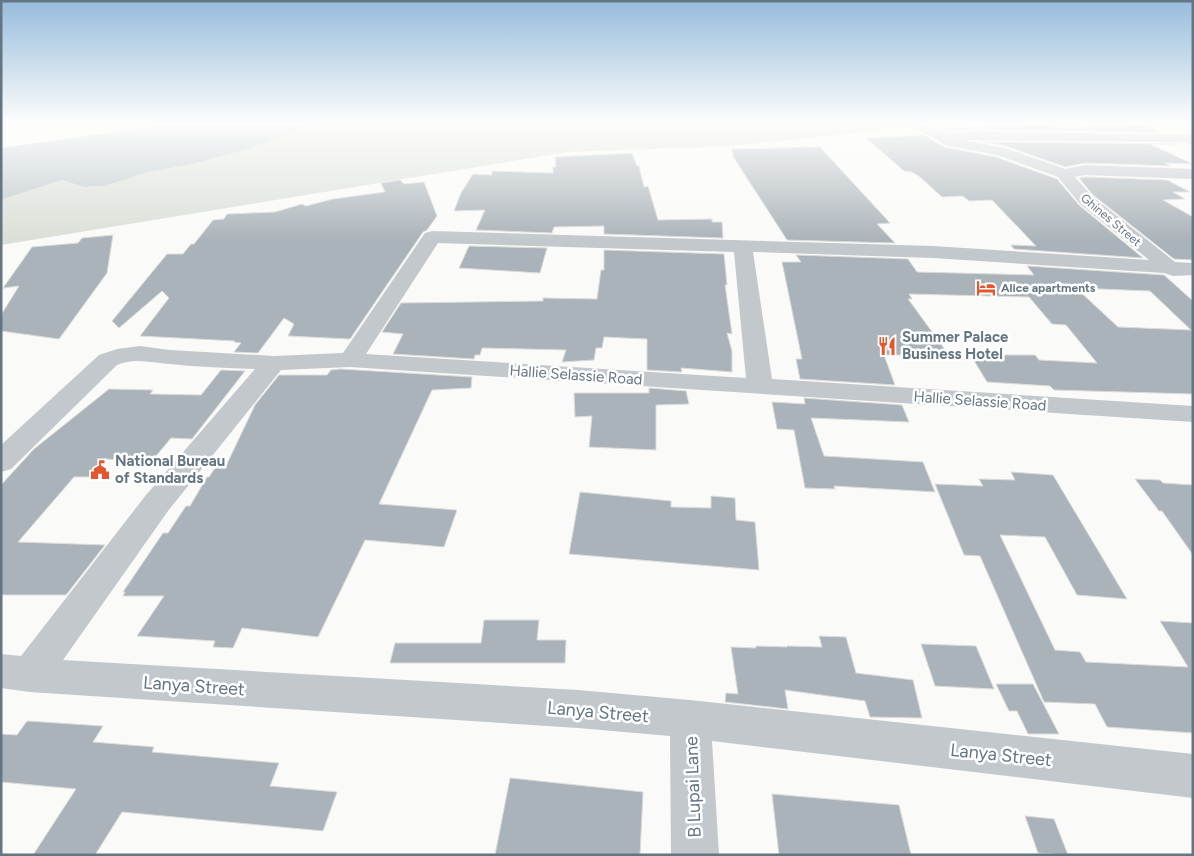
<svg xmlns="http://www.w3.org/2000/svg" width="1194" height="856" font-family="Figtree,sans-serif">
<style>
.green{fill:#dadfd7}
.water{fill:#bbc7cb}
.building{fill:#aab3b9;stroke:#dcdcda;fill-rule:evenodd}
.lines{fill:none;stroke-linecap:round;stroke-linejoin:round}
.minor{fill:#c3c8cc;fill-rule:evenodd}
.labels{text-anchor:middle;stroke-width:5;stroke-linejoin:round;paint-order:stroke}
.far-street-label{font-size:12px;fill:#657683;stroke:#fff}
.far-poi-label{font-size:12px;font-weight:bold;fill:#657683;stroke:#fff;text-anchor:start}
.poi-label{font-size:15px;font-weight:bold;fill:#657683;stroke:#fff;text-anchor:start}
.street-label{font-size:15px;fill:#657683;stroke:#fff}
.near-street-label{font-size:18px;fill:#657683;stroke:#fff}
</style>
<rect width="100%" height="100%" fill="#fafaf8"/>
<path class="green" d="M339,122H959L732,146L568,152L1,245V200L62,180L84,187L105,186L148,172L193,164L252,148L311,125Z"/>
<path class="water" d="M186,122H339L311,125L252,148L193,164L148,172L105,186L84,187L62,180L1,200V148Z"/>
<path class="building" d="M1045,125L1055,126L1059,128L1147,125L1161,133L976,129L948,131L944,128Z
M924,135L944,147L996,157L1057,179L1079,205L1143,258L1014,249L1011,245L1036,246L992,200L969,201L963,196L942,197L920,177L912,172L904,171L866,138Z
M983,142L1182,144H1150L1193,164L1165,163L1171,166L1085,163L1065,167L1006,146Z
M820,147L890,223L877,224L895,243L787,240L732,155H734L731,149Z
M632,153L637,166H639L644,187L648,186L658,220L712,219V222H722L723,238L604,234V226L554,227L552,233L476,230L485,210L454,211L461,193L473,174L492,175V171L553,173V167H556L555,157Z
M1085,177L1167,180L1190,192H1173L1185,199L1163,200L1193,217V260L1174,259L1093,195L1079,178Z
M400,180L404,184L424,182L437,216L427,230L423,232L350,339L288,336L294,324L284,318L258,353L234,352L241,343L234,342L235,341L140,336L169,298L162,291L119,328L112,321L167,254H183L191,244H194L213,220L224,219L227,214L275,212L302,204L306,206L333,199L385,192L381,183Z
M113,235L107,273L59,339L1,331V315L19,286L3,288L32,247L78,243L82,238Z
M469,246L547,248L540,273L459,268Z
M604,250L724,254L727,285H725L732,334L727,333L732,351V372L681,368L682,372L647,370V339L604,337L602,348H596L594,360L562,362L566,350L482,348L480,355H475L474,359L393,354L403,334L382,332L401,303L543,301V298L597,299L601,270H604Z
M796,255L908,259L917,272L1034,275L1027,266L1164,275L1193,301V394L1054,390L1050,386L987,382L967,349L1001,350L1005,355H1035L1039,360L1097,363L1066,325L1052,324L1029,297L909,294L912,299H908L949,355H884L895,385L800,379L796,359H802L782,262H801ZM1076,288L1150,291L1191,330L1118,327Z
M340,369L472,377L471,388L432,390L379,504L457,510L444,547L365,540L318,637L242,628L233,648L213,647L215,641L137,636L164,596H123L125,592H123L163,533H168L186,506H190L207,477H209L215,468H225L255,405L279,375H327L331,370Z
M221,370L245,371L192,439L171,438L151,462L105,459L89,477H74L18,542L105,545L66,595H1V485L34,449L109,389L153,390L150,394L201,395Z
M649,388L686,391L689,404L656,405V450L589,447L592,416L575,417L574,393H649Z
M804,398L902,405L909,422L811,418L824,456L923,462L935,492L834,486L835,489L805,488L794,430L777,429L772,402L805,404Z
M1011,472L1053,475L1127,599L1077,595L1045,537L1000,535L1055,650L1080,652L1086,662L1188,667L1160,621L1193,623V733L1107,727L1095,704L1044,702L980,556L964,555L935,484L983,486L979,479L1015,480Z
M1135,479L1160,480L1163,483L1193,485V555L1162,511H1159Z
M580,492L671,501V507L711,508V496L735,498L736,520L755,522L759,570L569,554Z
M484,620H539L537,640H566L565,663H390L395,643H481Z
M819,636L846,637L856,673L913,680L922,718L870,717L865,701L785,690L788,709L725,702L726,693L738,694L731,647L756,648V646L787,647V646L822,647Z
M921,644L976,646L994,689L935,686Z
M996,684H1033L1059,734H1028L1017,711H1009Z
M27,721L103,726L93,742L154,747L152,752L279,763L270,786L337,792L323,831L122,812L95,855H33L76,789L1,782V734L17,735Z
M510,778L643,792L640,855H495Z
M772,794L899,805L911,855H779Z
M1025,816L1054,819L1068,855L1038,853Z"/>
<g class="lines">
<path class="minor" d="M920,122L946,133L976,131L1192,135L1193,146L1184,142L962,140L1005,148L1065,169L1085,165L1193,169V179L1085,175L1075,177L1092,196L1175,262L1193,263V275L1173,276L1164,273L933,258L753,252L772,379L1193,406V422L350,367L281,370L168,511L63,660L578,690L690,700L1193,754V798L712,741L719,855H671L670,736L578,728L30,692L1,688V654L21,656L146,495L255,369C227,368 198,367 170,364C152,363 134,357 117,365L11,469L1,472V445L99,355L117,349L140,346L170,350L274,356L343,353L425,233L432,231L933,246L1149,260L1080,204L1058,177L997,155L944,145L935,138L915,129L913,126L915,123ZM438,243L734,252L746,378L366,354Z"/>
</g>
<linearGradient id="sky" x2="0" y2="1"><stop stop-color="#96bcdc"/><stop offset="0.51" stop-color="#fdfdfc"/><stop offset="1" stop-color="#fdfdfc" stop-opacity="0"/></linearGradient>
<rect width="1194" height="241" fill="url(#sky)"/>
<defs>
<g id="hotel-bare" transform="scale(1.5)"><path d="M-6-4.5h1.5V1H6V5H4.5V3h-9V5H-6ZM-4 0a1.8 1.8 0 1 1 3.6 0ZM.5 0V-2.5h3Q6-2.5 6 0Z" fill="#e4572e" stroke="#fff" stroke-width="2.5" paint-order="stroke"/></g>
<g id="restaurant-bare" transform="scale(1.5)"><path d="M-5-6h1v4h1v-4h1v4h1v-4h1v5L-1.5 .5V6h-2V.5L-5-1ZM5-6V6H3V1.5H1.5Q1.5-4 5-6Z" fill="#e4572e" stroke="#fff" stroke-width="2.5" paint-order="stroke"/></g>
<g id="civic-bare" transform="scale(1.5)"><path d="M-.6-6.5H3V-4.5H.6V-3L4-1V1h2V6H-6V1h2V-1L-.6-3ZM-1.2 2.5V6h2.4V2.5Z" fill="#e4572e" stroke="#fff" stroke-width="2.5" paint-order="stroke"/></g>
</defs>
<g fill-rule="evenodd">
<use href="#hotel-bare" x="986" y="288"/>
<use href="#restaurant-bare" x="887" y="346"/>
<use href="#civic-bare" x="100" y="470"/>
</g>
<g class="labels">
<g class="far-street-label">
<text transform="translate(1111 220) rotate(40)" y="4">Ghines Street</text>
</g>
<g class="far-poi-label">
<text x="1001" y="292">Alice apartments</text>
</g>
<g class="poi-label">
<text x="902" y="342">Summer Palace<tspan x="902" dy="17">Business Hotel</tspan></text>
<text x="115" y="466">National Bureau<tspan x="115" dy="17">of Standards</tspan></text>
</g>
<g class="street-label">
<text transform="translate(576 375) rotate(4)" y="5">Hallie Selassie Road</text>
<text transform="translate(980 401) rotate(4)" y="5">Hallie Selassie Road</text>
</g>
<g class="near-street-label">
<text transform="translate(194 686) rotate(4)" y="6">Lanya Street</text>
<text transform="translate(598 712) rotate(5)" y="6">Lanya Street</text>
<text transform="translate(1001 755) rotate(6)" y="6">Lanya Street</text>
<text transform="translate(693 787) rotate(-92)" y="6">B Lupai Lane</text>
</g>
</g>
<rect width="1194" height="856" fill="none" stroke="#657683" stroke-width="5"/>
</svg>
